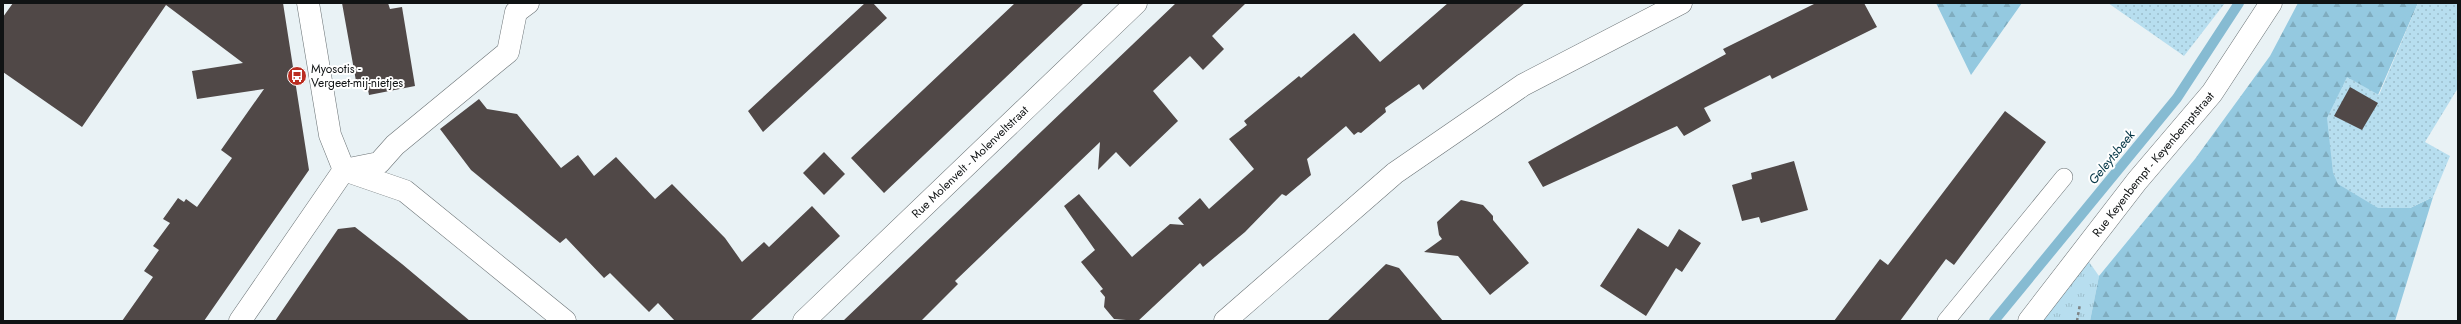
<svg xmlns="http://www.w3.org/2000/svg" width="2461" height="324" font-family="Jost,sans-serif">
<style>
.grass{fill:url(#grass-tufts)}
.forest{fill:url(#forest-firs)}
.garden{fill:url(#garden-dots)}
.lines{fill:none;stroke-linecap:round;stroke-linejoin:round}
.stream{stroke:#86bbd2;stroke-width:10}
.building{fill:#504847}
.service-casing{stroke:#6b7376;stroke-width:18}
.minor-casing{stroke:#6b7376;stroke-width:23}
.path{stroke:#7e8486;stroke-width:2.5;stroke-dasharray:3 3;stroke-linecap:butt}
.service{stroke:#fff;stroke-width:17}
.minor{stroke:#fff;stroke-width:22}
.labels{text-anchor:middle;stroke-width:4;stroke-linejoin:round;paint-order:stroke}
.poi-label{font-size:12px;fill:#101314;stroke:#fff;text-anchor:start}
.street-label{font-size:12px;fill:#101314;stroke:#fff}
.water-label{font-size:13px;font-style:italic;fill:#023444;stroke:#fff}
</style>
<defs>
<pattern id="grass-tufts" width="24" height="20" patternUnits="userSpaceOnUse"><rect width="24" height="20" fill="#b7deef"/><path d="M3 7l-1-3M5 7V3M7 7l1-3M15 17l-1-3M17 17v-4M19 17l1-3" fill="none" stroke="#9cbecc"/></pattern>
<pattern id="forest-firs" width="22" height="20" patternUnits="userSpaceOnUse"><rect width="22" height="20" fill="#94c9e0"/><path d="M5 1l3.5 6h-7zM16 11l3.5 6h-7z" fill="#7facbf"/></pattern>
<pattern id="garden-dots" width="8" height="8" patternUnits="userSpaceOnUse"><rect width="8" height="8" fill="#b7deef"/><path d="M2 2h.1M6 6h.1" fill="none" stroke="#9cbecc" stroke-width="1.8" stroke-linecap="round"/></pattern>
</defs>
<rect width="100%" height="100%" fill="#e9f2f5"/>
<path class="grass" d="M2087,259L2099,276L2090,321H2042Z"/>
<path class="forest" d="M1936,3H2022L1971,75Z
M2298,3H2418L2378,95L2410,208L2433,197L2395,321H2090L2099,276L2195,159L2270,56Z"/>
<path class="garden" d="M2108,3H2225L2184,56Z
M2418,3H2458V88L2425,142L2450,156L2433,197L2410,208H2378L2338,184L2333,173L2327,118L2347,77L2379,95Z"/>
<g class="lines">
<path class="stream" d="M1994,321L2177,98L2239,3"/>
</g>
<path class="building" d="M13,3H283L309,170L204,321H122L153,277L144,271L159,250L153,246L170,223L163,219L178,198L184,202L186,199L197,207L232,158L221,150L264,89L197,99L192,71L243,63L166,5L82,127L3,72V17Z
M342,3H388L390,9L402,7L415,86L369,95L366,79L356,81Z
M865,3H873L887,18L763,132L748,111Z
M1015,3H1084L884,193L851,158Z
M1176,3H1246L1212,36L1224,49L1203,70L1190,56L1153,91L1178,121L1130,167L1116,152L1098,170L1100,142L955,281L958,284L921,321H843Z
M1448,3H1525L1423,90L1419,84L1385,108L1386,112L1361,133L1358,132L1354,135L1346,126L1307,159L1311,175L1286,196L1282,194L1245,232L1203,267L1200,263L1138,321L1114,319L1104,307L1105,297L1100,291L1103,289L1081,262L1095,250L1064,206L1079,194L1132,257L1170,224L1184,225L1178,218L1200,198L1209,209L1254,169L1229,139L1247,125L1244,121L1299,76L1301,78L1354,33L1380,62Z
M1816,3H1864L1877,27L1772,79L1770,75L1704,108L1711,121L1684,136L1677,126L1543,187L1528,162L1726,54L1723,49Z
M2350,87L2378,103L2362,130L2334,116Z
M479,99L487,109L517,114L561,168L578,155L594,176L616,157L655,199L672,184L725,238L742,262L764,242L769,247L812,206L840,236L750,321H675L658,303L649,312L610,273L604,278L566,238L560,243L471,170L440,129Z
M2005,111L2046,142L1954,265L1946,259L1900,321H1834L1880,259L1888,265Z
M824,152L845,174L824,195L803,173Z
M1794,161L1808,210L1761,223L1759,217L1742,221L1732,185L1752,179L1751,173Z
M1461,200L1483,205L1493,216V220L1529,263L1490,295L1458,256L1424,252L1442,239L1439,235L1437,222Z
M355,227L402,264L470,321H275L338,229Z
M1638,228L1668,247L1679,229L1701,243L1682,272L1676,268L1646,316L1600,286Z
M1386,264L1399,268L1443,321H1327Z"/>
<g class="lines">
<g class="service-casing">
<path id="service" d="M1946,321L2064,177"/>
</g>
<g class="minor-casing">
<g id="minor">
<path d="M308,3L330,135L344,170L405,191L565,321"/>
<path d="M240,321L344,170L379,163L395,145L508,52L516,12L528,3"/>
<path id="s1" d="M804,321L1136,3"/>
<path d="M1225,321L1395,173L1523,85L1681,3"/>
<path id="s2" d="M2029,321L2137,181L2212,93L2271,3"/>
</g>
</g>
<path class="path" d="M2077,321L2080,304"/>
<use href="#service" class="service"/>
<use href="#minor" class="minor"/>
</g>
<defs>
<g id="bus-disc" transform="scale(1)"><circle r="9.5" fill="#bb2e22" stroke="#fff"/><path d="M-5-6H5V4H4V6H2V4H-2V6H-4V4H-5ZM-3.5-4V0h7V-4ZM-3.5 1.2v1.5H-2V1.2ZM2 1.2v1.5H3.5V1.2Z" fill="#fff"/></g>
</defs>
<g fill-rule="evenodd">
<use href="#bus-disc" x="297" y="76"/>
</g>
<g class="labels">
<g class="poi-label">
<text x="311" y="73">Myosotis -<tspan x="311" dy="14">Vergeet-mij-nietjes</tspan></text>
</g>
<g class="street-label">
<text dy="4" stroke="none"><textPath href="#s1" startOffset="230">Rue Molenvelt - Molenveltstraat</textPath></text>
<text dy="4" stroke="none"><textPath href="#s2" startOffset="200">Rue Keyenbempt - Keyenbemptstraat</textPath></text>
</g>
<g class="water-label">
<text transform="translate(2111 157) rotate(-51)" y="5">Geleytsbeek</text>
</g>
</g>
<rect width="2461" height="324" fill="none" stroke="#101314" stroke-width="8"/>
</svg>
